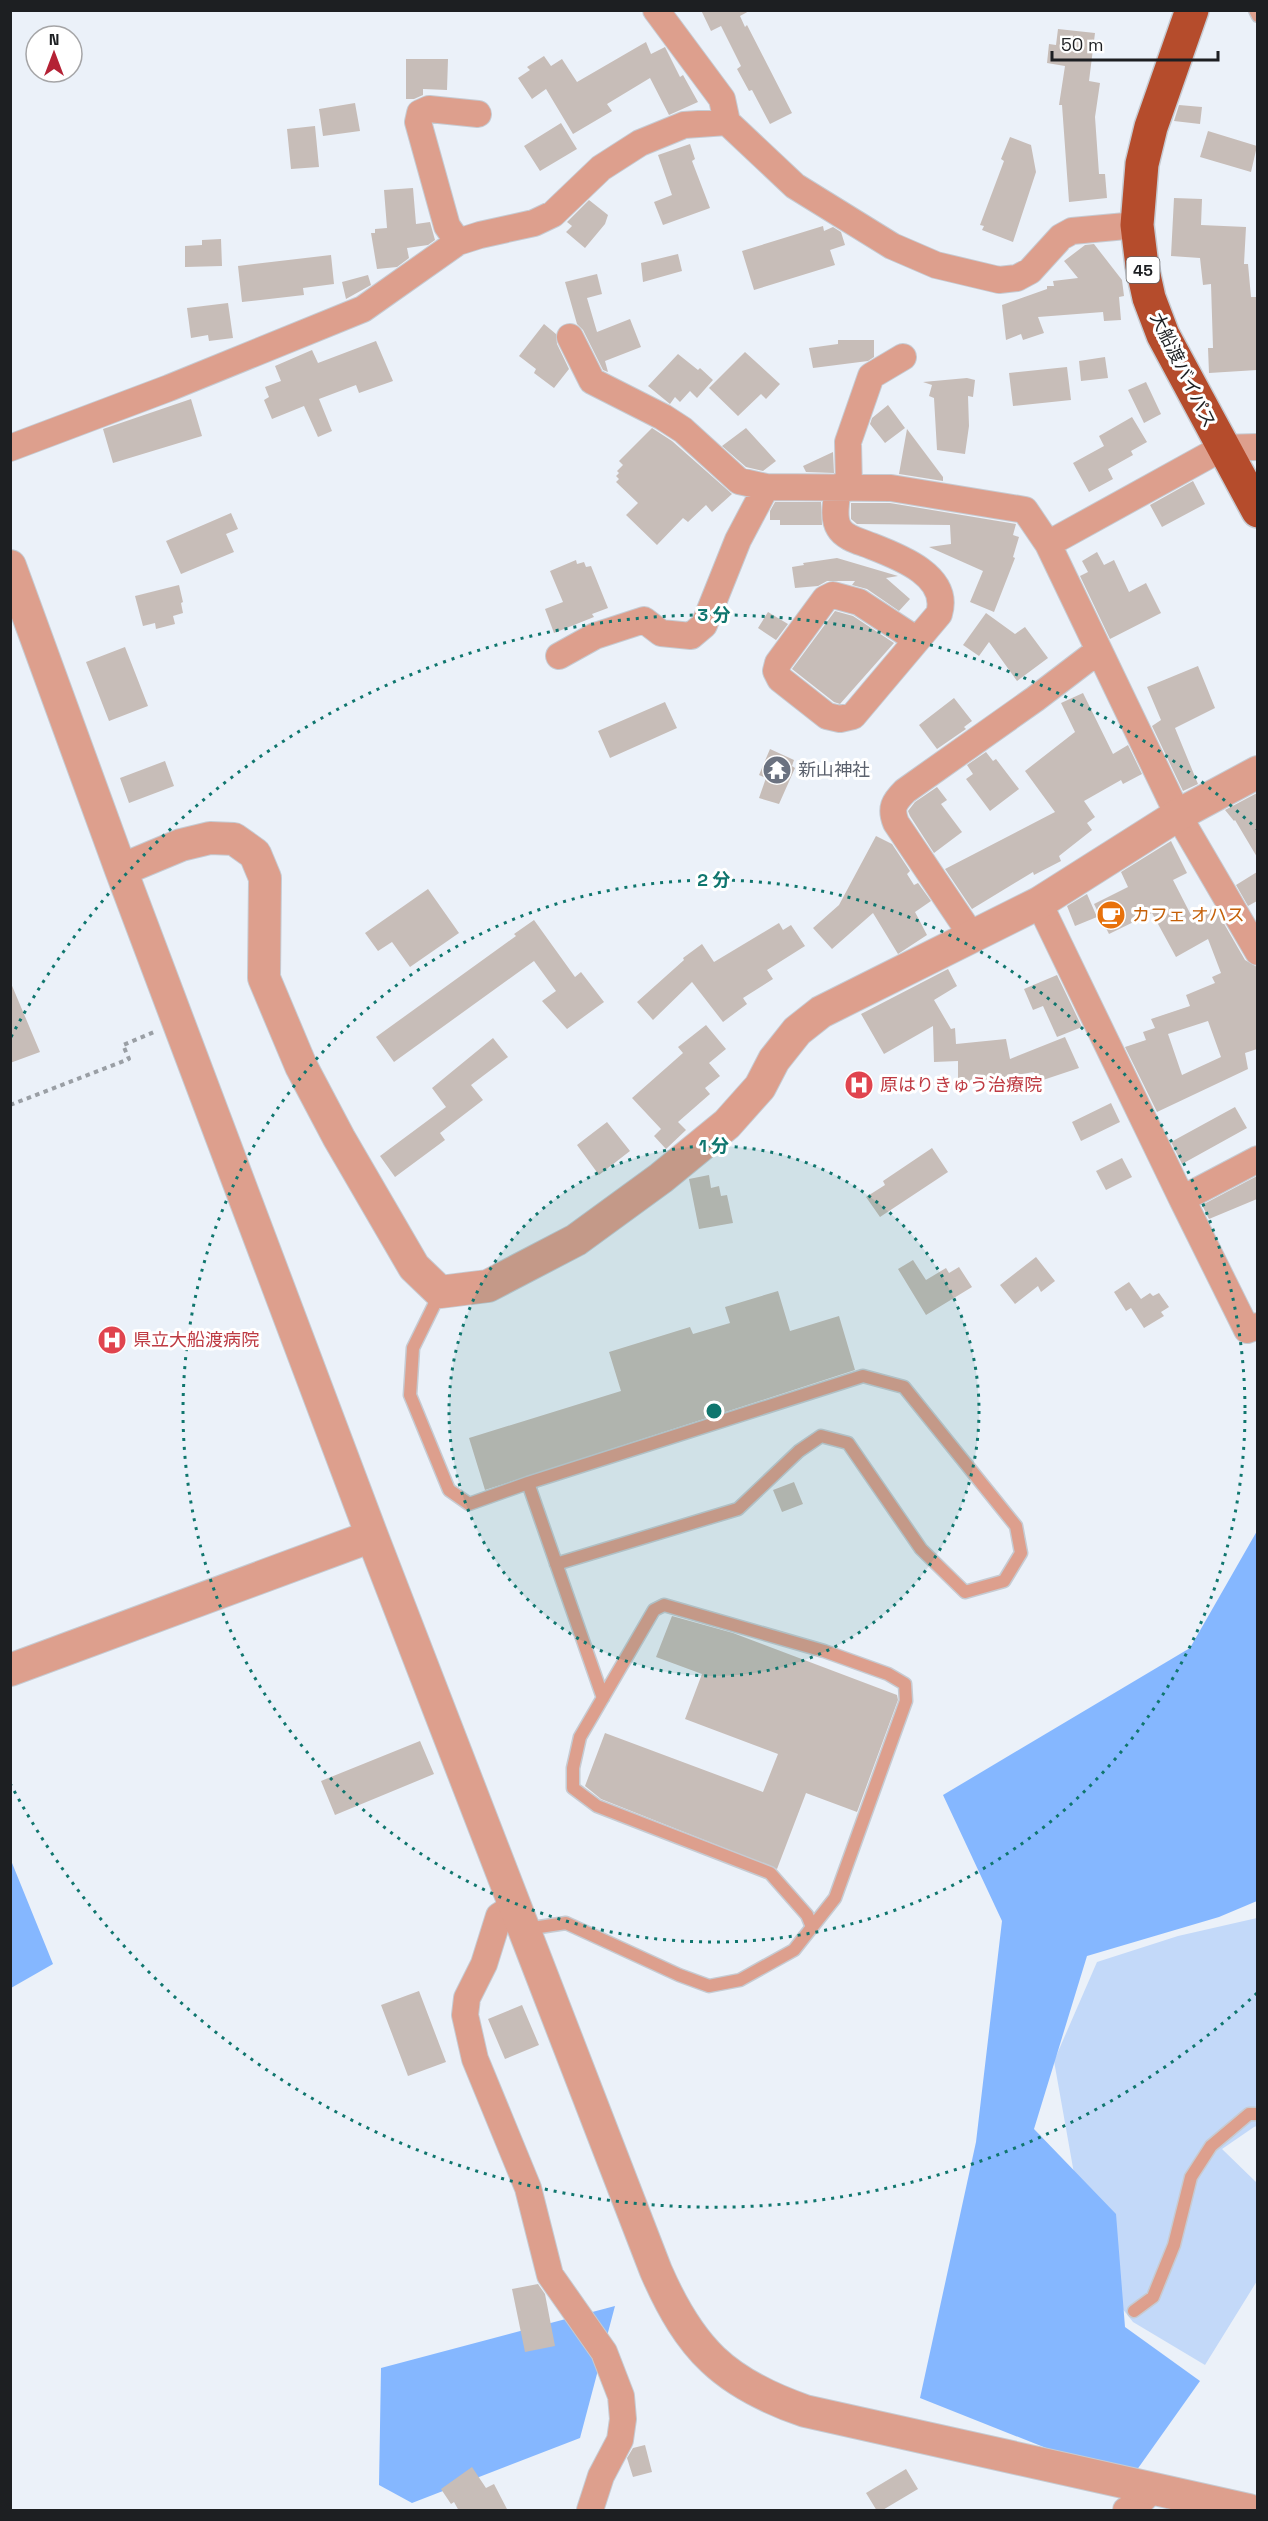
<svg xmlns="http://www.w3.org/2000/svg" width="1268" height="2521" font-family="'Space Grotesk','Noto Sans JP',sans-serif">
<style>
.green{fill:#c3d9f9}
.forest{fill:#85b7ff}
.building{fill:#c7bdb8;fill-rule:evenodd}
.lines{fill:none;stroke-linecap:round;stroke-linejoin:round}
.service-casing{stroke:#c6cbd2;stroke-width:15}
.minor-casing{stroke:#c6cbd2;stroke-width:28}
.tertiary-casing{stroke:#c6cbd2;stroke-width:34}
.trunk-casing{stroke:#c6cbd2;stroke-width:36}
.path{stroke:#9a9fa5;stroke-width:4;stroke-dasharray:4.5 4.5;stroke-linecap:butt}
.service{stroke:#dd9f8d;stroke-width:12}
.minor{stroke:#dd9f8d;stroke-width:26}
.tertiary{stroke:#dd9f8d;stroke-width:32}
.trunk{stroke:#b54c2c;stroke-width:33}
.ring{fill:none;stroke:#0f766e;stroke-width:3;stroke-dasharray:3 6}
.labels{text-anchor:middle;stroke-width:6;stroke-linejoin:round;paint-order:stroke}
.shield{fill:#fff;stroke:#616264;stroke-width:1.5}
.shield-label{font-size:16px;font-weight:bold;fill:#1d1f22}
.street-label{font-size:18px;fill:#1d1f22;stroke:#fff}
.worship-label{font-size:18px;fill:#5b616d;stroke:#fff;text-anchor:start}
.food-label{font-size:18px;fill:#c56008;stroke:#fff;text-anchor:start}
.health-label{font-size:18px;fill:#be3a42;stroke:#fff;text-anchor:start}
.centre{fill:#0f766e;stroke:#fff;stroke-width:3}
.ring-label{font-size:18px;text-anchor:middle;font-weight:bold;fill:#0f766e;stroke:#fff;stroke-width:6;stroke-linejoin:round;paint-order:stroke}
</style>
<rect width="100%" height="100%" fill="#ebf1f9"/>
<path class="green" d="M1257,1918V2126L1254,2127L1222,2149L1257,2183V2281L1205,2365L1133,2322L1091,2269L1054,2061L1097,1962L1178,1936Z"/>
<path class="forest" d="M1257,1531V1901L1219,1917L1087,1956L1034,2129L1116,2214L1125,2327L1200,2381L1129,2481L920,2398L976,2142L1002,1921L943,1795L1190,1648Z
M10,1858L53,1964L11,1988H10Z
M615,2306L580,2438L412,2503L379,2485L381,2368Z"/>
<path class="building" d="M701,10H751L740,16L745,27L747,25L792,113L770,124L752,90L749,91L737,69L741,66L721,26L711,31Z
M1058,29L1095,33L1089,81L1100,83L1095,117L1099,174H1105L1107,198L1069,202L1062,105H1059L1065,66L1047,63L1049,44L1056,45Z
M646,42L651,54L665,47L680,77L683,75L698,102L669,115L650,78L607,104L612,111L573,134L546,89L532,99L518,78L530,70L527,67L544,56L551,66L562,59L577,82Z
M406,59H448L447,90L423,89V95L414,99H406Z
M355,103L360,131L323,136L319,109Z
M1179,105L1202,107L1200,124L1174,121Z
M561,123L577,149L540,171L524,146Z
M315,126L319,167L291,169L287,129Z
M1208,131L1257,146L1251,172L1200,157Z
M1010,137L1031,145L1036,172L1013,242L982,230L984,226L980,225L1004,161L1001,159Z
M690,144L695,159L692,161L710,208L663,225L654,202L672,195L658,155Z
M413,188L416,224L430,222L435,240L428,245L407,248L409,258L397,267L377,269L371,233H375V229L387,228L384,190Z
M1174,198L1202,199L1201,225L1246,227L1244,264H1248L1251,297H1257V370L1209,373L1208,348H1213L1211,284L1203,285L1200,258L1171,256Z
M589,200L608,215L605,224L585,248L566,232L572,226L567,222Z
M823,226L824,231L833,227L841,232L845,245L830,250L835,265L754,290L742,251Z
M221,239L222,266L185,267V246L202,245V240Z
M1094,244L1122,280L1124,296L1119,297L1121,320L1104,321L1103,312L1038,317L1044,333L1023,340L1021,334L1006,340L1002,305L1047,289V286H1054L1053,281L1078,278L1064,261L1085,245Z
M678,254L682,271L643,282L641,263Z
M331,255L334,284L303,288L304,295L242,302L238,266Z
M597,274L602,294L587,298L597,332L630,319L641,347L605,361L608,372L603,370L583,330L577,324L565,282Z
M368,275L371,285L346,299L342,282Z
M228,303L233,338L209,341L208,335L191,338L187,308Z
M544,324L556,334L557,344L569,369L554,388L534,373L536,369L519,356Z
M838,340H874V357L868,361L813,368L809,348L838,344Z
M376,341L393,381L359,393L356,385L319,399L332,431L318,437L304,406L272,419L264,400L269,397L265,387L281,381L275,366L312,350L318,363Z
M745,352L780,384L766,399L761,394L738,416L709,388Z
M678,354L698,370L700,368L713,380L697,398L690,391L680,402L675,397L670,404L648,386Z
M1105,357L1108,378L1081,381L1079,361Z
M1067,367L1071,400L1013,406L1009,373Z
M967,378L975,380L973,397L968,396L969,426L965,454L937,450L934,398L929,396L932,385L923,382Z
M1146,382L1161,414L1144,423L1128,390Z
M191,399L202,436L113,463L103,429Z
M888,405L905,428L885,443L870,424L872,418Z
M1132,417L1147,442L1131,451L1133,455L1108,469L1113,479L1089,492L1073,463L1104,446L1099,436Z
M652,428L672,441L732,494L712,512L706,505L688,522L683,518L657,545L626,515L638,503L616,482L619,479L616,476L619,473L617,471L623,465L619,461Z
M746,428L776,461L763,471L746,467L722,446Z
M907,429L943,477V481L899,474Z
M833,452L834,473L806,472L803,466Z
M1193,481L1205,504L1162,527L1150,505Z
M775,502H821L822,525H780V520H770V511Z
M851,503H890L1016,524L1013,535L1019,537L1013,557L1015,558L994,612L970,602L983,571L929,547L951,544L950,525L857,524L851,519Z
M231,513L238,529L226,534L234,552L181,574L166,541Z
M1097,552L1104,565L1114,560L1129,592L1146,583L1161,613L1110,639L1080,576L1088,572L1082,561Z
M837,558L898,576L886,578L910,599L899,611L867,589L852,585L855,581H827L818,586L795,588L792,567L804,565L803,563Z
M576,560L577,564L584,562L586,567L591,566L608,608L592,614L594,617L554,633L545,609L563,602L550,571Z
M179,585L183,602L181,603L183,613L173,616L175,624L156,629L155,623L143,626L135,596Z
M835,611L853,616L894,643L840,704L834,702L792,669Z
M768,612L788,624L776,640L758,628Z
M986,613L1015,634L1025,627L1048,658L1017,681L989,642L979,656L963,645Z
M125,647L148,706L109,721L86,662Z
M1198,666L1215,708L1175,728L1198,784L1183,791L1152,726L1161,720L1147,687Z
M1083,693L1113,754L1128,745L1142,774L1123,784L1121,780L1084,801L1095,817L1087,823L1092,830L1059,856L1061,861L1034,875L1033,872L972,909L945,869L1055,812L1025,771L1075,732L1061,703Z
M954,698L972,721L964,727L966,729L937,749L919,725Z
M665,702L677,728L610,758L598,731Z
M770,749L794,760L792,766L795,768L779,804L759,798L766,778L759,775Z
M986,752L993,761L996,759L1019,789L990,811L966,779L973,774L967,765Z
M165,761L174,786L129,803L120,778Z
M937,787L947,800L941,804L962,832L934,853L910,816L908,811L915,802Z
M1257,793V857L1235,820L1234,821L1225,810Z
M876,836L892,844L910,871L907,874L914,885L918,883L931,901L915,912L927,935L898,954L873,913L832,949L813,928L839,905Z
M1171,841L1187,873L1173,880L1192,917L1215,908L1245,960L1257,967V1049L1245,1053L1248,1069L1157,1112L1125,1047L1146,1040L1143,1032L1155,1028L1151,1019L1190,1006L1186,995L1215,983L1212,977L1221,973L1208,939L1176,957L1152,913L1109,934L1094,904L1128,887L1121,872ZM1208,1021L1221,1057L1182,1075L1168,1034Z
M1257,872V901L1248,906L1236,885Z
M428,889L459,933L410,967L392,942L378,951L365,933Z
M1087,894L1097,917L1075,926L1067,906Z
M534,920L575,977L581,972L604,1002L567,1029L542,1001L556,991L534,961L394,1062L376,1037L516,936L514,934Z
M779,923L783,930L791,925L805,946L767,970L773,979L743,998L747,1004L723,1022L692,982L653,1020L637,1002L684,960L683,958L702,944L714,962Z
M948,969L957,986L934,1000L951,1029L955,1028L956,1044L1006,1039L1010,1059L1065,1037L1079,1068L1040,1081L1034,1072L958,1085V1061L934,1062L933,1026L884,1054L861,1014Z
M1057,975L1082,1027L1057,1037L1043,1006L1033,1010L1024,989Z
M10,981L40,1052L10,1063Z
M706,1025L726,1049L709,1063L720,1076L705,1088L710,1094L678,1122L686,1130L666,1149L654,1136L661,1129L632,1098L683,1053L678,1047Z
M493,1038L508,1057L471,1085L483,1100L440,1133L445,1140L395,1177L380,1156L446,1107L432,1088Z
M1111,1103L1120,1122L1081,1141L1072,1122Z
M1235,1107L1247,1128L1182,1164L1171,1142Z
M607,1122L630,1151L599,1175L577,1145Z
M932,1148L948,1172L880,1217L866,1197L885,1185L883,1181Z
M1122,1158L1132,1177L1106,1190L1096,1171Z
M709,1175L711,1188L719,1186L721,1196L727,1195L733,1223L699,1229L689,1179Z
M1257,1176V1199L1209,1219L1202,1205Z
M1036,1257L1055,1281L1041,1292L1038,1286L1015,1304L1000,1285Z
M913,1260L926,1280L946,1268L949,1273L959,1267L972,1287L926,1315L898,1269Z
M1129,1282L1141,1299L1150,1293L1153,1296L1159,1293L1169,1307L1161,1312L1164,1316L1144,1328L1131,1308L1126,1311L1114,1292Z
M778,1291L790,1331L839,1316L855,1370L485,1490L469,1438L621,1391L609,1352L690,1327L693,1334L730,1323L725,1307Z
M794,1482L803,1504L782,1512L773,1490Z
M672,1616L733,1633L897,1695L898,1700L857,1812L806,1793L777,1869L601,1799L585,1786L605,1733L763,1792L778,1754L685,1719L702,1674L656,1657Z
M420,1741L434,1774L335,1815L321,1781Z
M419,1991L446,2062L408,2076L381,2005Z
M522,2005L539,2045L505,2059L488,2019Z
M538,2284L545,2294L555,2346L525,2352L512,2289Z
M645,2445L652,2472L633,2477L627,2458L633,2448Z
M472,2467L486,2488L494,2484L508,2511H459L454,2502L451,2504L441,2489Z
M906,2469L918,2489L881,2511H877L866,2493Z"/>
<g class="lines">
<g class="service-casing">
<path id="service" d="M1255,10L1258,16
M440,1293L413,1348L410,1395L449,1490L469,1504L528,1483
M556,1564L738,1509L799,1451L821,1436L848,1443L921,1549L965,1592L1004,1581L1021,1553L1016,1526L904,1387L863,1376L528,1483L603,1698
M526,1929L566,1923L679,1975L709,1986L740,1980L794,1950L835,1898L906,1701L905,1684L888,1674L824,1651L664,1605L654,1610L580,1737L573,1768V1788L597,1806L770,1873L807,1915L812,1927
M1134,2311L1153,2297L1174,2245L1191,2177L1211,2146L1249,2114H1258"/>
</g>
<g class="minor-casing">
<path id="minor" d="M656,10L722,99L727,122L795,186L892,246L936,265L999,280L1017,278L1030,271L1061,237L1072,231L1137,225
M458,242L447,226L418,122L420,113L429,109L478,114
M570,337L592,381L663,417L683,430L739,481L766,487
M1258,447L1222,448L1048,544L1178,815L1258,952
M10,448L169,388L363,309L458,242L480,235L534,223L553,214L601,168L640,143L684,125L727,122
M838,487C837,499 832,517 839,528C844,537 858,541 866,544C894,555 951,574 939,614L853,716L840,719L827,716L780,679L776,671L778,663L825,599L833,595L859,602L917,640
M849,488L848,442L871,376L903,357
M559,656L595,636L644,620L661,633L691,636L704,625L738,540L766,487L891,488L1025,510L1048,544
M1039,903L1182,1199L1258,1159
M972,936L896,823C890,808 894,802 905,791L1035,699L1098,651
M1182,1199L1247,1330L1258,1326
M516,1905L499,1916L484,1964L467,1998L465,2015L475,2059L528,2188L550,2275L604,2352L621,2396L623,2419L620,2440L601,2476L590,2510
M1126,2510L1133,2509L1152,2490"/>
</g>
<g class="tertiary-casing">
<path id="tertiary" d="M10,566L121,870L372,1536L656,2271C690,2349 724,2383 805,2411L1249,2510
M121,870L181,845L210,838L234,839L255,854L265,878L264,978L301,1066L339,1138L414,1267L440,1292L488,1286L576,1240L661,1178L727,1124L760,1087L774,1060L797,1031L821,1012L1039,903L1178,815L1258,772
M10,1670L372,1536"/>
</g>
<g class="trunk-casing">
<path id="trunk" d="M1192,10L1151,127L1142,164L1137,225L1142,266L1149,298L1163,335L1258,511"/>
</g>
<path class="path" d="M10,1105L129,1059L123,1045L154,1032"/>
<use href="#service" class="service"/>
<use href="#minor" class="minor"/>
<use href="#tertiary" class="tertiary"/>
<use href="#trunk" class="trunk"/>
</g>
<circle cx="714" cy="1411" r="265" fill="#0f766e" fill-opacity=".12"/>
<g class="ring">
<circle cx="714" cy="1411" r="265"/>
<circle cx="714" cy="1411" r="531"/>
<path d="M1257 1993A796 796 0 0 1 11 1785M11 1037A796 796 0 0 1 1257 829"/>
</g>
<defs>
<g id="temple-disc" transform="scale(1.5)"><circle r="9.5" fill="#6b7280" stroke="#fff"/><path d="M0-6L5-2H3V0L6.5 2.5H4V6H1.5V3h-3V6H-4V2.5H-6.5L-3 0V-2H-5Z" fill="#fff"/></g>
<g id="cafe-disc" transform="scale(1.5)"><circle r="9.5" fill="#e8710a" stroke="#fff"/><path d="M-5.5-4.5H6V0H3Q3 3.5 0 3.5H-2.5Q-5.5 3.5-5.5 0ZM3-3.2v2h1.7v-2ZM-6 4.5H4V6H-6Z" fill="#fff"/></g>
<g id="hospital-disc" transform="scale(1.5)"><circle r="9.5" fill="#e0444e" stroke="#fff"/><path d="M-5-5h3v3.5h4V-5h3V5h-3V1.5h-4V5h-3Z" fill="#fff"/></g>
</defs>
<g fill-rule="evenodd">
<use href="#temple-disc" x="777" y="770"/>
<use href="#cafe-disc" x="1111" y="915"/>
<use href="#hospital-disc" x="859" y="1085"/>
<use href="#hospital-disc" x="112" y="1340"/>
</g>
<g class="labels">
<rect class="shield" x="1126.5" y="257" width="33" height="26" rx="4.5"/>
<g class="shield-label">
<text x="1143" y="276">45</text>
</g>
<g class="street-label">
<text transform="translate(1183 370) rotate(64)" y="6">大船渡バイパス</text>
</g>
<g class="worship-label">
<text x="798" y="776">新山神社</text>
</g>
<g class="food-label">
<text x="1132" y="921">カフェ オハス</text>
</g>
<g class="health-label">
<text x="880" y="1091">原はりきゅう治療院</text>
<text x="133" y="1346">県立大船渡病院</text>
</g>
</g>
<circle cx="714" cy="1411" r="9" class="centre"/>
<g class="ring-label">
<text x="714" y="621">3 分</text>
<text x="714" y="886">2 分</text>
<text x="714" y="1152">1 分</text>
</g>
<rect width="1268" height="2521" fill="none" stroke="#1d1f22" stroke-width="24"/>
<g transform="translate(54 54)"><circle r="28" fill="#ffffff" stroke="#a5a5a7" stroke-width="1.5"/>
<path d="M0-4.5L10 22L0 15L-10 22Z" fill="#b42235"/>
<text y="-9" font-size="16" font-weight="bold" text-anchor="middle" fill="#1d1f22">N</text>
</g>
<path d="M1052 51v9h166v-9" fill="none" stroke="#1d1f22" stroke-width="3"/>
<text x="1061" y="51" font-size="18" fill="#1d1f22" stroke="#ffffff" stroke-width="4.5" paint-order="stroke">50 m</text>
</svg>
